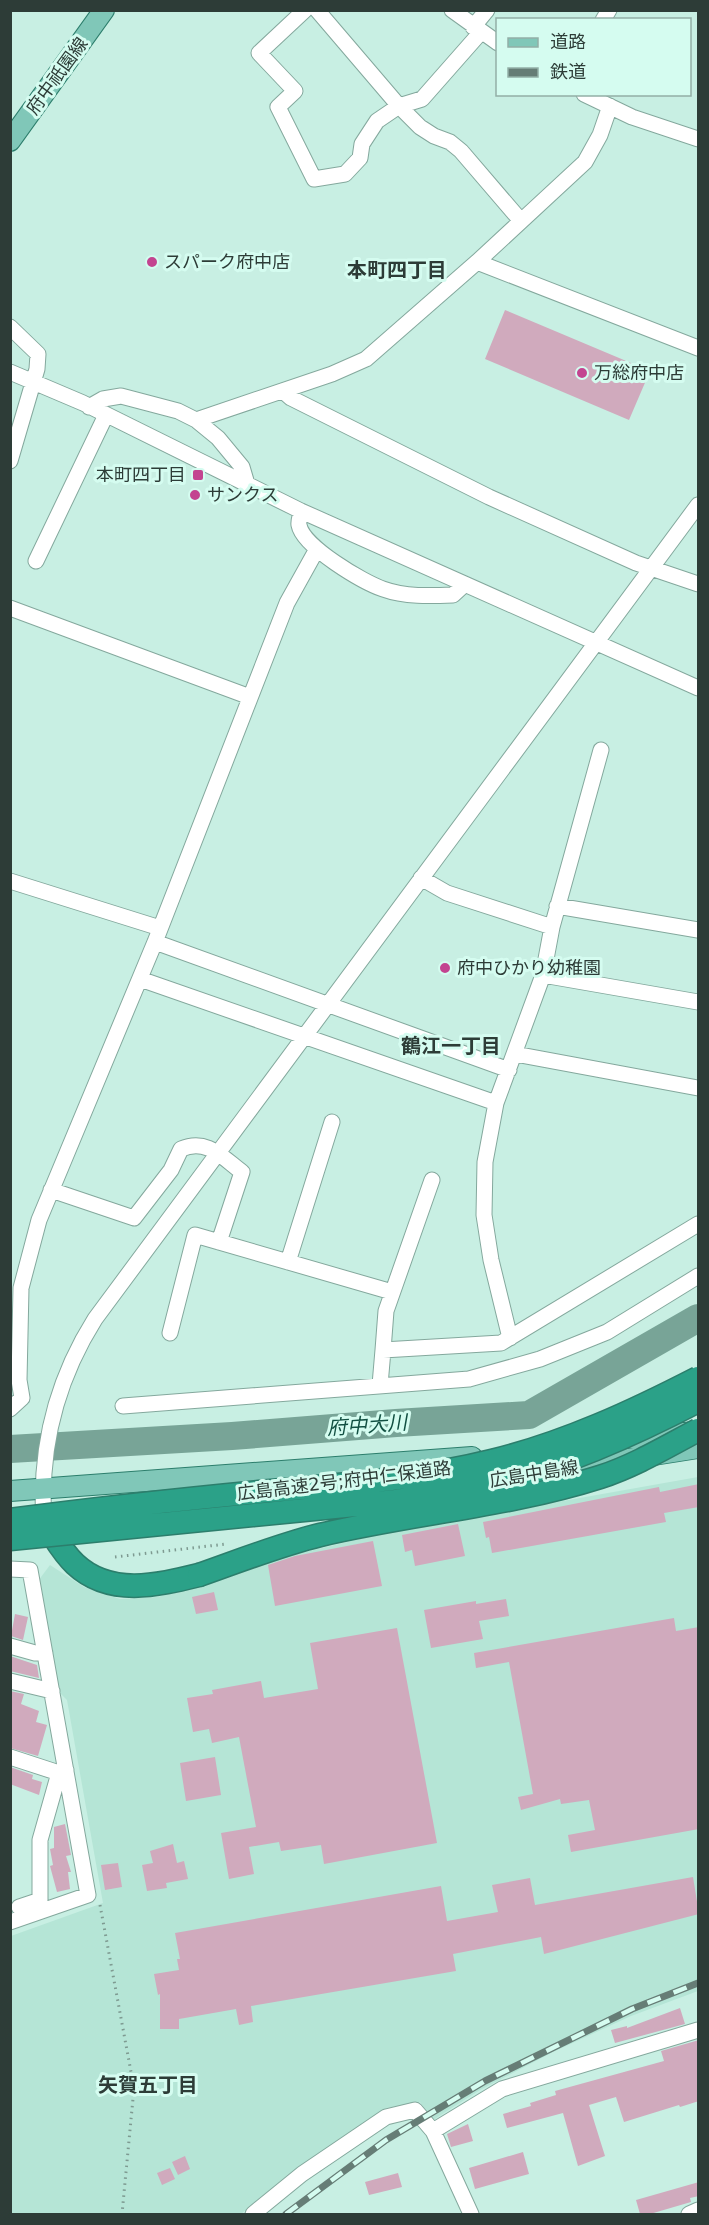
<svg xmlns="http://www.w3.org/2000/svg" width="709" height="2225" font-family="'DejaVu Sans','Noto Sans JP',sans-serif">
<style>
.built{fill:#b5e5d6}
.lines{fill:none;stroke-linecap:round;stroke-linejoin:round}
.river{stroke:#78a497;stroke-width:28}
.building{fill:#d0aabd}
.minor-casing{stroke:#84a89d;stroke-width:17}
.major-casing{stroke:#2c7e6c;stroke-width:22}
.highway-casing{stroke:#2c7e6c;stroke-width:25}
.path{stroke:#7e9a91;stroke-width:3;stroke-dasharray:1.5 4.5;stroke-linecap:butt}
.minor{stroke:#fff;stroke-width:15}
.major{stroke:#80c7b8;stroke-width:20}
.highway{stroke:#2ba188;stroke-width:22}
.rail-casing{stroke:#667d76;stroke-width:7}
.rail{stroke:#d5fcf0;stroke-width:4.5;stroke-dasharray:14;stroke-linecap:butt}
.highway-bridge-casing{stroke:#2c7e6c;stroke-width:25;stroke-linecap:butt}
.highway-bridge{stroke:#2ba188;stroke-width:22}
.poi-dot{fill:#c34490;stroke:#d5fcf0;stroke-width:2}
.labels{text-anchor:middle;stroke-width:6;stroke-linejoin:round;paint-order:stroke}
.street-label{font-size:18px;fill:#2d3c37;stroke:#d5fcf0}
.poi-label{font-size:18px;fill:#2d3c37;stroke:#d5fcf0;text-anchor:start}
.neighbourhood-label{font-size:20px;font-weight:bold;fill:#2d3c37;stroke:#d5fcf0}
.water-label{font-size:20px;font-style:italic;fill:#125042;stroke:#d5fcf0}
</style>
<rect width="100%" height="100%" fill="#c8efe3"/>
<path class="built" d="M698,1477V1991L631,2016L553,2052L480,2090L433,2120L420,2102L386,2108L290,2173L241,2214H11V1936L103,1903L67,1700L56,1689L38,1581L50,1565L84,1587L120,1599L157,1597L195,1588L259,1563L389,1532Z"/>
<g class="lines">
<path class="river" d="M10,1449L232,1436L396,1423L529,1415L698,1318"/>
</g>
<path class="building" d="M505,310L650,371L629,420L485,359Z
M699,1484V1507L664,1513L666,1522L492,1553L489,1537L486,1538L483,1522L659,1487L660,1492Z
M458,1524L465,1556L415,1566L412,1550L405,1552L402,1535Z
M373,1541L382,1586L275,1606L268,1565L295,1556Z
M214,1592L218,1610L196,1614L192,1597Z
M506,1599L509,1616L479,1621L483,1639L431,1648L424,1610L476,1601V1604Z
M15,1614L28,1617L23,1640L11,1636Z
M674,1618L676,1631L699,1627V1829L571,1852L568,1835L595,1830L589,1800L561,1804L560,1799L521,1810L518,1797L533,1794L509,1662L476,1668L474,1653Z
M397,1628L437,1843L324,1864L321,1845L281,1851L279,1842L249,1847L254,1874L229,1879L221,1833L256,1827L239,1737L212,1743L209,1729L193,1732L187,1698L213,1694L212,1690L261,1681L264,1698L318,1689L310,1643Z
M10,1656L37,1665L39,1678L10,1671Z
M10,1691L24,1694L21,1704L39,1711L36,1722L47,1725L38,1756L10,1748Z
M215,1757L221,1795L186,1801L180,1763Z
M10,1767L33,1775L32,1779L42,1782L39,1795L10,1784Z
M65,1824L71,1855L66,1856L71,1872H68L70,1889L57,1892L50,1866L53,1865L50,1849L54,1848V1827Z
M173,1844L177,1863L184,1861L188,1879L166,1883L167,1888L147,1891L142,1865L153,1863L150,1851Z
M118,1863L122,1887L105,1890L101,1865Z
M693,1877L699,1914L544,1954L541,1937L453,1954L456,1971L251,2006L253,2022L239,2025L236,2009L179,2019V2029H160V1994L158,1995L154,1974L179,1970L177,1959H180L175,1933L441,1886L447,1921L498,1912L492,1885L530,1878L535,1905Z
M680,2008L685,2024L615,2043L611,2030L627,2026V2028Z
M699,2040V2101L680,2107L679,2105L624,2122L616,2097L589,2105L605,2156L578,2166L563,2113L507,2128L503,2114L531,2106L530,2103L556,2095L555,2091L664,2061L661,2051Z
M468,2124L473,2141L451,2147L447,2134Z
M523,2152L529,2174L475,2189L469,2168Z
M185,2156L190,2169L178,2175L172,2162Z
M170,2168L175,2179L162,2185L157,2173Z
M398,2173L402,2187L369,2195L365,2182Z
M699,2182V2196L690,2198L691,2202L650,2214H640L636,2200Z"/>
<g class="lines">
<g class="minor-casing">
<path id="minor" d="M305,10L259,53L295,91L278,107L314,179L345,174L360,158L362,144L377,121L399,106L422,99L481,32
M317,10L399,106L420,127L434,136L450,142L461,151L521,221
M452,10L498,43
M603,20L609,10
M473,27L487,10
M584,94L632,117L698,139
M477,262L698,348
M10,327L38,354L37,369L10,461
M10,372L83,403L301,511L698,688
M283,391L291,398L489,497L636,563L698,584
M89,407L103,399L121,396L178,411L196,420L218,438L242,467L247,484
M196,420L332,374L366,359L477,262L585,162L600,135L610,106
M301,511C301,515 298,521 299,525C303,547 363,582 383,589C405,597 430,596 453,595L465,584
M36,561L106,415
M10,608L250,697
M421,878L447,893L552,927
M10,881L160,928
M557,906L698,930
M155,942L509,1070
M543,975L698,1002
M140,979L496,1103
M515,1054L698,1088
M51,1190L134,1218L171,1170L181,1149C207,1138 222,1157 242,1172L219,1242
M288,1262L332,1122
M170,1333L195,1235L392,1292
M510,1338L491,1260L484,1215L485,1162L496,1103L543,975L552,927L601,750
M383,1350L386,1311L432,1180
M380,1385L383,1350L501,1343L698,1224
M123,1406L469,1379L540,1359L607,1332L698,1276
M10,1409L22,1398L19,1380L21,1288L39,1220L155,942L287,603L317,549
M44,1522C39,1449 56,1381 95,1319L698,505
M10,1569L30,1570L88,1895L10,1922
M10,1646L35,1653H45
M10,1681L52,1691
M10,1757L59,1773
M19,1907L40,1900V1840L59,1773L66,1770
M433,2131L502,2089L698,2030
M253,2214L302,2174L386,2117L415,2110L433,2131L471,2214
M689,2214L698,2210"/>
</g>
<g class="major-casing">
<path id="major" d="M10,141L104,10
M632,1438L695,1432
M559,1470L698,1448
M10,1491L472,1457"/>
</g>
<g class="highway-casing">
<path id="highway" d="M44,1522C54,1536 62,1552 75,1564C110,1597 158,1585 199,1575"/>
</g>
<path class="path" d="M115,1557L226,1544
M100,1905L134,2088L122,2214"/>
<use href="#minor" class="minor"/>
<use href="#major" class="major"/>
<use href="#highway" class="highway"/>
<g class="rail-casing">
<path id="rail" d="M286,2214L386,2140L485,2081L632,2009L698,1983"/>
</g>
<use href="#rail" class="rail"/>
<g class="highway-bridge-casing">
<path id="highway-bridge" d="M10,1520C93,1509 176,1500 259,1492C337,1485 416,1480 492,1461C565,1443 632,1412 698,1378
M10,1539L396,1501C431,1495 466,1490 500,1481C569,1464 635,1434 698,1401
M199,1575C239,1561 279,1545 320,1535C413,1513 509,1506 600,1477C634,1466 666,1447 698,1430"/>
</g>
<use href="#highway-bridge" class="highway-bridge"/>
</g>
<g class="poi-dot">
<circle cx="152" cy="262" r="6"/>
<circle cx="582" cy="373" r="6"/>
<rect x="192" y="469" width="12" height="12" rx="3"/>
<circle cx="195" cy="495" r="6"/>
<circle cx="445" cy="968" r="6"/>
</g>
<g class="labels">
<g class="street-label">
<text transform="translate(57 76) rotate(-54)" y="6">府中祇園線</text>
<text transform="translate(534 1474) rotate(-9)" y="6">広島中島線</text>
<text transform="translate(344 1481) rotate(-7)" y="6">広島高速2号;府中仁保道路</text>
</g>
<g class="poi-label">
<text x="164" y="268">スパーク府中店</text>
<text x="594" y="379">万総府中店</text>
<text x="186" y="481" text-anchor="end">本町四丁目</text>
<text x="207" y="501">サンクス</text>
<text x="457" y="974">府中ひかり幼稚園</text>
</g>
<g class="neighbourhood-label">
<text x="397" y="277">本町四丁目</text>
<text x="451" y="1053">鶴江一丁目</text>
<text x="148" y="2092">矢賀五丁目</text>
</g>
<g class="water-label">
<text transform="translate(367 1425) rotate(-4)" y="7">府中大川</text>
</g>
</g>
<rect width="709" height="2225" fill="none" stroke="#2d3c37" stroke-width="24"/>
<rect x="496" y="18" width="195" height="78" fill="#d5fcf0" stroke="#92afa6" stroke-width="1.5"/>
<rect x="508" y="38" width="30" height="9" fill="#80c7b8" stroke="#92afa6" stroke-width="1.5"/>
<text x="550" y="48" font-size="18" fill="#2d3c37">道路</text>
<rect x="508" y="68" width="30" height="9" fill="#667d76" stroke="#92afa6" stroke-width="1.5"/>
<text x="550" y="78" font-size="18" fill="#2d3c37">鉄道</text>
</svg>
